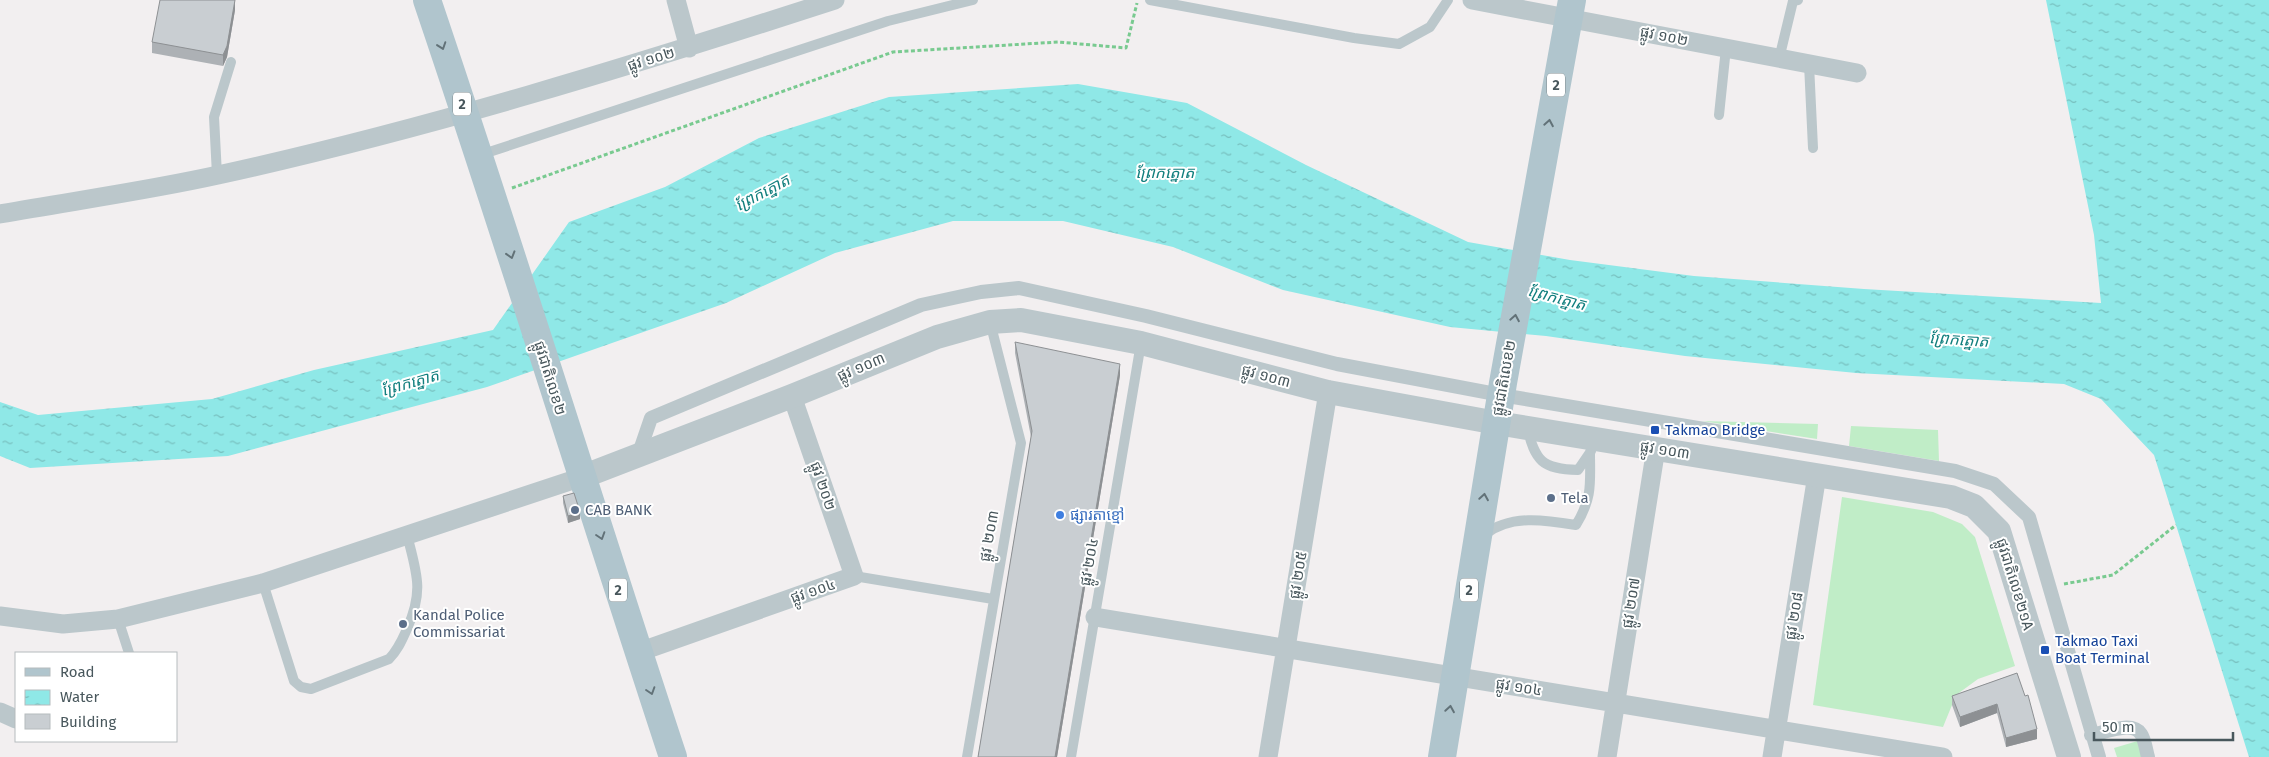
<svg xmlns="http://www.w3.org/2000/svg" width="2269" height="757" font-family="'Fira Sans','Noto Sans Khmer',sans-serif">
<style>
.grass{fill:#c0edc7}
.water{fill:url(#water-ripples)}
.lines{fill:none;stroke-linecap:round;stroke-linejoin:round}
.path{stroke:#79ca90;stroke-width:3;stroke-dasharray:4 2.5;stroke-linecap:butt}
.service{stroke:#bbc7cb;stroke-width:10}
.pedestrian{stroke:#bbc7cb;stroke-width:14}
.minor{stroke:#bbc7cb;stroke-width:19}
.tertiary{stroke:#bbc7cb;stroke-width:24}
.primary{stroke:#b0c5cd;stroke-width:28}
.wall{fill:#adb1b5}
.shaded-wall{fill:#8d9093}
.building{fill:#c9ced2;stroke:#8d9093}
.oneway{stroke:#627278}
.transit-dot{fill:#1a4fb4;stroke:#fff;stroke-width:2}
.service-dot{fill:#5c6f8a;stroke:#fff;stroke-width:2}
.shop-dot{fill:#3f7fe0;stroke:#fff;stroke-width:2}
.labels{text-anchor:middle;stroke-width:4;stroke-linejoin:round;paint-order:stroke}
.shield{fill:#fff;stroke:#7f898d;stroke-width:1}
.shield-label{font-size:14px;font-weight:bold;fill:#48575c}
.street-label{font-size:15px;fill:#48575c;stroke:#fff}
.transit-label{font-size:15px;fill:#164399;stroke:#fff;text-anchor:start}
.service-label{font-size:15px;fill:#4e5e75;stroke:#fff;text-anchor:start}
.shop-label{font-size:15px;fill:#366cbe;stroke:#fff;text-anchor:start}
.water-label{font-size:16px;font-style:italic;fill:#127f7e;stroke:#fff}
</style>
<defs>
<pattern id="water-ripples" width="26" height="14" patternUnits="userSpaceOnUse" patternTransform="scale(1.25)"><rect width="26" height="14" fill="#8fe8e7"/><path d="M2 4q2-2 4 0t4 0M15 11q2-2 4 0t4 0" fill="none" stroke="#77bfbe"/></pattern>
</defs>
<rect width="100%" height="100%" fill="#f2eff0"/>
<path class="grass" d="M1702,421L1818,424L1817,439Z
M1851,426L1938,430L1939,461L1849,446Z
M1842,497L1933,512L1962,524L1975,537L2015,666L1978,679L1952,698V705L1943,727L1813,705Z
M2141,740L2147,757H2117L2114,748Z"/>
<path class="water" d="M2046,0H2269V757H2249L2154,455L2101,399L2064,384L1856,373L1685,356L1546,336L1450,327L1283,290L1173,247L1063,221H953L835,253L726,303L487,387L228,456L30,468L0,456V402L38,415L212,399L314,370L493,330L569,222L665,187L759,138L889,97L1078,84L1187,103L1306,165L1468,242L1570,260L1694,276L1864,289L2101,303L2094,235Z"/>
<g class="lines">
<path class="path" d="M512,188L893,52L1058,42L1126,48L1137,3
M2064,584L2113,575L2176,525"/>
<path class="service" d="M1150,0L1354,38L1399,44L1430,27L1448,0
M1779,59L1793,1L1798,0
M1809,64L1813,148
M1719,115L1726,48
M480,155L888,21L973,0
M217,175L214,117L231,62
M1527,427C1535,461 1542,469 1578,470L1591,451
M1484,535C1510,514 1546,520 1576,525C1593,497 1590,483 1590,452
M854,576L993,599
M263,583L294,681L301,687L311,689L389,659C398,650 402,640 407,629C424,591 417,574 407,535
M118,619L129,653
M967,757L1021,443L990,322
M1071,757L1141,343"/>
<path class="pedestrian" d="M638,456L651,418L921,305L981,292L1019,288L1146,316L1337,364L1501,395L1955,471L1994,484L2029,517L2099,757
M2091,735C2104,733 2132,720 2141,734C2145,740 2146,750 2148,757"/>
<path class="minor" d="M676,0L689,48
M1472,0L1857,73
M0,214C72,201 146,191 218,175C427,129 631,66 835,0
M0,616L63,624L118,619L263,583L582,477
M1095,617L1943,757
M639,652L854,576L792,396
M0,712L16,719
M1268,757L1328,392
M1607,757L1656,448
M1772,757L1817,475"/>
<path class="tertiary" d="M582,477L792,396L937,337L990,322L1021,320L1141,343L1328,392L1497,423L1951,497L1974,506L1999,531L2069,757"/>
<path class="primary" d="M427,0C512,251 590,505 673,757
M1442,757L1503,383L1572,0"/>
</g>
<path class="wall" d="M235,10L227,57L223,66L152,53V42Z
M1015,342L1120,375L1057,757H978L1031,437L1015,353Z
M563,496L580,519L568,523L563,503Z
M2017,673L2037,739L2006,747L1997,713L1960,727L1952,705V696Z"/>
<path class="shaded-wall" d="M235,0V10L227,57L223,66V55Z
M1120,364V375L1057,757H1055Z
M580,512V519L568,523V516Z
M1997,704V713L1960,727V717Z
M2037,729V739L2006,747V738Z"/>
<path class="building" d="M160,0H235L227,46L223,55L152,42Z
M1015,342L1120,364L1055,757H978L1032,431Z
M574,493L580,512L568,516L563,496Z
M2017,673L2025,696L2028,695L2037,729L2006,738L1997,704L1960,717L1952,696Z"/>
<defs><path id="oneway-chevron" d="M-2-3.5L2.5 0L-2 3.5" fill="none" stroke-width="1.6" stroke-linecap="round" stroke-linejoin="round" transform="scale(1.25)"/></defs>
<g class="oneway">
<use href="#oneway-chevron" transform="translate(442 46) rotate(71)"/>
<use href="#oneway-chevron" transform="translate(1549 123) rotate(-80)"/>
<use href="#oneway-chevron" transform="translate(511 255) rotate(73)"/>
<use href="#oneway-chevron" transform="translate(1515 318) rotate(-80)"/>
<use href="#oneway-chevron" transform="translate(1484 497) rotate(-81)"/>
<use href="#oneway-chevron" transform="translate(601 536) rotate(72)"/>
<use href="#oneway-chevron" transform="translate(651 691) rotate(72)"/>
<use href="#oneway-chevron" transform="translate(1450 709) rotate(-81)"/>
</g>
<g class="transit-dot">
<rect x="1650" y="425" width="10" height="10" rx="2.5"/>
<rect x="2040" y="645" width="10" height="10" rx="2.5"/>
</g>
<g class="service-dot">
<circle cx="1551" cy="498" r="5"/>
<circle cx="575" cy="510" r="5"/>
<circle cx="403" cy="624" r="5"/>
</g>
<circle class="shop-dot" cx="1060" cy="515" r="5"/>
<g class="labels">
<g class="shield">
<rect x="1547" y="73.5" width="18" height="23" rx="4"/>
<rect x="453" y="92.5" width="18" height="23" rx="4"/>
<rect x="609" y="578.5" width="18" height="23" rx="4"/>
<rect x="1460" y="578.5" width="18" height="23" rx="4"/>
</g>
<g class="shield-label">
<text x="1556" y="90">2</text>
<text x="462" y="109">2</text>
<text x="618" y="595">2</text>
<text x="1469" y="595">2</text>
</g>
<g class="street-label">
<text transform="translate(1664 36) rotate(11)" y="5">ផ្លូវ ១០២</text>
<text transform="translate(651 59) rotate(-17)" y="5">ផ្លូវ ១០២</text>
<text transform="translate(861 367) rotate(-23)" y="5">ផ្លូវ ១០៣</text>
<text transform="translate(1266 376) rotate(15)" y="5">ផ្លូវ ១០៣</text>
<text transform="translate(550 378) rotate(73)" y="5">ផ្លូវជាតិលេខ២</text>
<text transform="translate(1504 378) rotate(-80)" y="5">ផ្លូវជាតិលេខ២</text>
<text transform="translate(1665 450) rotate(9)" y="5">ផ្លូវ ១០៣</text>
<text transform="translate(823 486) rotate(71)" y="5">ផ្លូវ ២០២</text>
<text transform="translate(989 536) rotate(-80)" y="5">ផ្លូវ ២០៣</text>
<text transform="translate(1089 562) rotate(-80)" y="5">ផ្លូវ ២០៤</text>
<text transform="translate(1298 575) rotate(-81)" y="5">ផ្លូវ ២០៥</text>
<text transform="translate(2015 584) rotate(73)" y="5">ផ្លូវជាតិលេខ២១A</text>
<text transform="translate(813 591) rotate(-19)" y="5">ផ្លូវ ១០៤</text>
<text transform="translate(1631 603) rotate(-81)" y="5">ផ្លូវ ២០៧</text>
<text transform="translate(1794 616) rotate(-81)" y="5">ផ្លូវ ២០៨</text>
<text transform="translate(1519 687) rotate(9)" y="5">ផ្លូវ ១០៤</text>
</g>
<g class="transit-label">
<text x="1665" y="435">Takmao Bridge</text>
<text x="2055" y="646">Takmao Taxi<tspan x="2055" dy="17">Boat Terminal</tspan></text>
</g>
<g class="service-label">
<text x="1561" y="503">Tela</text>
<text x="585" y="515">CAB BANK</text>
<text x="413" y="620">Kandal Police<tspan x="413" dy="17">Commissariat</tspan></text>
</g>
<g class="shop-label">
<text x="1070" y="520">ផ្សារតាខ្មៅ</text>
</g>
<g class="water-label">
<text x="1165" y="178">ព្រែកត្នោត</text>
<text transform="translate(762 192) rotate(-28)" y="6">ព្រែកត្នោត</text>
<text transform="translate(1557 297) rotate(15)" y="6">ព្រែកត្នោត</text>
<text transform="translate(1959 339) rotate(4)" y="6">ព្រែកត្នោត</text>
<text transform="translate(410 382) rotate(-16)" y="6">ព្រែកត្នោត</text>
</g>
</g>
<rect x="15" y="652" width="162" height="90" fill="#ffffff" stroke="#b6bcbe"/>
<rect x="25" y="668" width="25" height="8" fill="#b0c5cd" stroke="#b6bcbe"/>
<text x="60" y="677" font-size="15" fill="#48575c">Road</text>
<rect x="25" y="690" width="25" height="15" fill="url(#water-ripples)" stroke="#b6bcbe"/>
<text x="60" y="702" font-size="15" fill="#48575c">Water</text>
<rect x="25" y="714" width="25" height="15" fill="#c9ced2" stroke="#b6bcbe"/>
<text x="60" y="727" font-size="15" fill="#48575c">Building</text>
<path d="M2094 732v8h139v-8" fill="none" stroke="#48575c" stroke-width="2.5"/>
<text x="2102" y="732" font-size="15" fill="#48575c" stroke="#ffffff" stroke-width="4" paint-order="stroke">50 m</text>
</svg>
